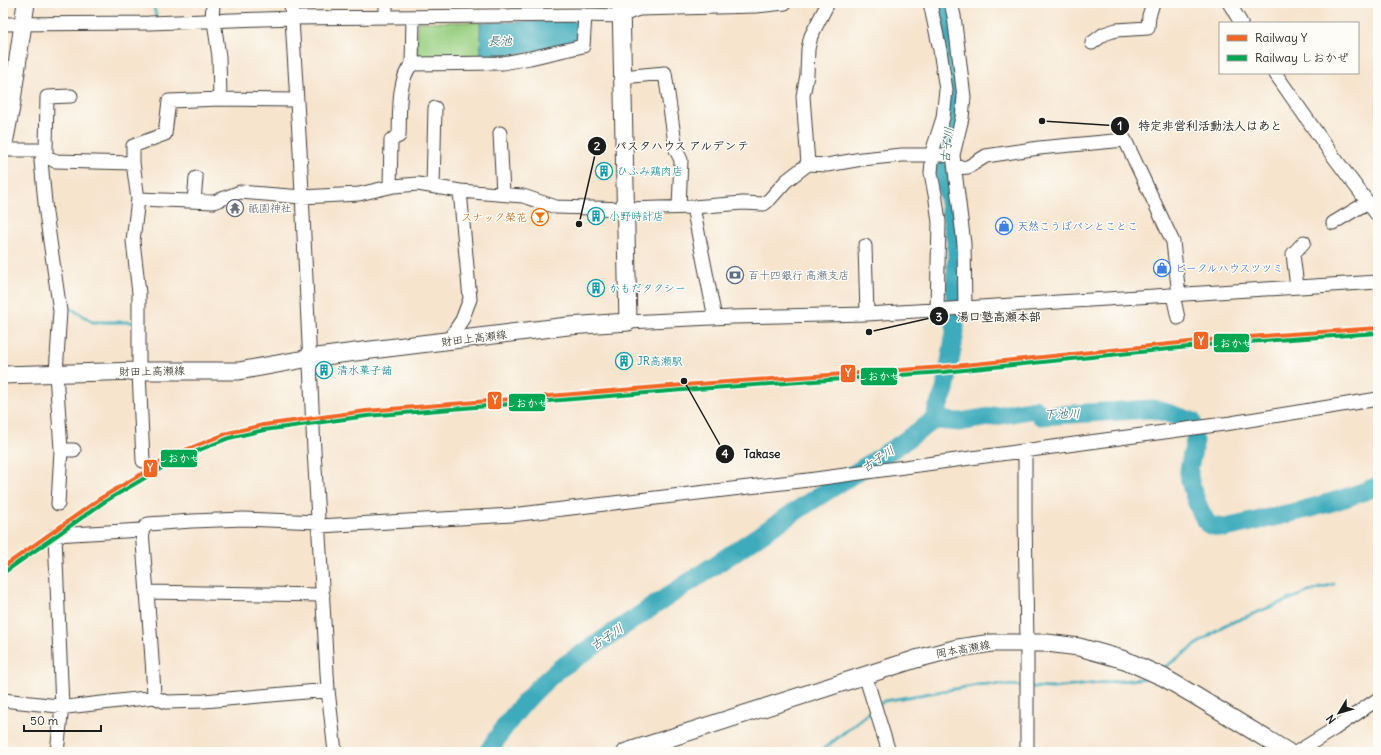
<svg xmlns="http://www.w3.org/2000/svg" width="1381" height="755" font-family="Delius,'Klee One',sans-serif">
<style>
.green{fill:#98cf81;stroke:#5a764e}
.water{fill:#3dabbb;stroke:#2c646c}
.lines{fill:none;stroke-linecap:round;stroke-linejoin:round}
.stream{stroke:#3dabbb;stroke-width:3}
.river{stroke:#3dabbb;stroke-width:19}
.minor-casing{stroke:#3d3a37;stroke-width:15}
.major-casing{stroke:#3d3a37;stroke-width:19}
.minor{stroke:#fff;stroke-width:13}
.major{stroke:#fff;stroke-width:17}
.rail-1-casing{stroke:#fdfcf7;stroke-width:7}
.rail-2-casing{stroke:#fdfcf7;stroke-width:7}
.rail-1{stroke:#f26522;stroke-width:4}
.rail-2{stroke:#00a651;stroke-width:4}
.labels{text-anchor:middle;stroke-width:3;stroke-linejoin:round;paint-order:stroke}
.culture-label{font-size:11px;fill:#0d838f;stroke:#fdfcf7;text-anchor:start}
.worship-label{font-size:11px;fill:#5b616d;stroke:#fdfcf7;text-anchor:start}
.food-label{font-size:11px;fill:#c56008;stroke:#fdfcf7;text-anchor:end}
.shop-label{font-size:11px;fill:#366cbe;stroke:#fdfcf7;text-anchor:start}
.service-label{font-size:11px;fill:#4e5e75;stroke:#fdfcf7;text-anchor:start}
.street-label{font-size:11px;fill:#1c1c1c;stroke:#fdfcf7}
.water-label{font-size:12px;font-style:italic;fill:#2b5c64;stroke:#fdfcf7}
.leader{fill:none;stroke:#1c1c1c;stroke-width:1.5}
.callout-dot{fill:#1c1c1c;stroke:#fdfcf7;stroke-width:1.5}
.mark-label{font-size:12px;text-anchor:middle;font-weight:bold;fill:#fff}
.callout-label{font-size:12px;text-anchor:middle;font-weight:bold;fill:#1c1c1c;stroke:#fdfcf7;stroke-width:3;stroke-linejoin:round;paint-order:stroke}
.line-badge{stroke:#fdfcf7;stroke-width:1.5}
.badge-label{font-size:11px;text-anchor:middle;font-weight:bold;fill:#fff}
</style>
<rect width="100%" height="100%" fill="#fdfcf7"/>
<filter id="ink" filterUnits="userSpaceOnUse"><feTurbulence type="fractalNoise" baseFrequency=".025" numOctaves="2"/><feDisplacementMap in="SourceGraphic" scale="8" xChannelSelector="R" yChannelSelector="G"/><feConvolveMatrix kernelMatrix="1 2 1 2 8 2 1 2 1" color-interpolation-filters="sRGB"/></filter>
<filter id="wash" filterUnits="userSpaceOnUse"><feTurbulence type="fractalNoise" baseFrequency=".012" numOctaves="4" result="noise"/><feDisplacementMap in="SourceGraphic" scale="16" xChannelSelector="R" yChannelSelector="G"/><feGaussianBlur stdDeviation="0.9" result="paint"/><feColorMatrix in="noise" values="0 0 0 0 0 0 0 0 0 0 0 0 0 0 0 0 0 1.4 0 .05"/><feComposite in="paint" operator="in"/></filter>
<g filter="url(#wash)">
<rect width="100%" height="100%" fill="#f6e4cd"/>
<path class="green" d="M417,22H480L481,60L417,61Z"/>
<path class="water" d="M581,21L580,45L481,60L480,22Z"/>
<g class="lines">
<path class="stream" d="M153,3L156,16
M67,306L93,322H133
M1162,669L1223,626L1308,592L1334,584
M1031,687L1052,688L1149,678
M878,706L884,701L984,684L1024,686
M820,752L872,710"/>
<path class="river" d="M934,420L960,422L1035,409L1041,416L1151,409L1158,410L1192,421
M1195,441C1193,451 1190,461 1189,471C1188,481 1201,519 1210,525C1215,527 1220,527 1225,528C1277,516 1329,506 1378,486
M488,752C507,721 531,692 559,669L802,507L899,445L934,420L937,409L945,390L955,332V291L957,250L944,173L945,143L954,103L953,72L942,3"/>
</g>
</g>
<g filter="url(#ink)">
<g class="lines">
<g class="minor-casing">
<path id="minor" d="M291,3L300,151L314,450L328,690L335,752
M930,3L940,50L946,90L943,118L933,149L931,173L936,200L939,222L937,309
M951,3L954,16L964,97L962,118L953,155L964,244L965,308
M1229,3L1241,23
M386,17V3
M212,21L213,3
M214,21L219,57L220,99
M3,24L149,23L292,18L585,15L620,16L639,9L756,6L785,3
M1092,43L1104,34L1116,30L1148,28L1149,16L1153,3
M412,64L503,63L530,58L583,46L585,15
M1275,73L1328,149L1378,216
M622,77L665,73L676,150L681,160L679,207
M500,133L503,194
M3,150H46V156L55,161L133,163L138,199L133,241L139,293V371L143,461
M46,150L47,97L71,96
M46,156L41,161L46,213L60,311L56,373L61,450L58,504
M133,163V146L165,134L169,101L220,99L297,100
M808,164L803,96L807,75L808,49L811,36L828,3
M955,168L968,167L986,156L1039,148L1125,140L1173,242L1179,295
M433,186L435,108
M390,187L391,140L399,136C400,115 397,80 412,64L413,17
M138,199L214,202L240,192L302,197L359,194L394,186L418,184L460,191L523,196L556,207L627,209L693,207L743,203L764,204L770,199L786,181L808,164L827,165L862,159L902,155H953
M194,201L196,178
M693,207L715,318
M1333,223L1368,202
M865,246L867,314
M1297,287L1293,254L1304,242
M1173,295L1178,318
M628,322L733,317L867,314L965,308L1378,282
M448,341L462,320L470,299L460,191
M61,450H74
M1025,452V515L1027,643V752
M319,526L512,515L808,480L1231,423L1378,399
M142,530C146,586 152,642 154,697
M146,592L323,595
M865,675L889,752
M3,700L67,707L154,697L166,702L204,701L328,690
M57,752L62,707L55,535L142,530L148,524L192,521L244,519L319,522
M1297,752L1334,729L1378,699"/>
</g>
<g class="major-casing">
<path id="major" d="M3,149L11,107L26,3
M3,375L139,371H239L310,358L363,351L568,326L628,322L621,3
M626,752L916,659L958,648L992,643H1047L1079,647L1125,660L1163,677L1194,695L1288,752"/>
</g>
<use href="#minor" class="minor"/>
<use href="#major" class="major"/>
<g class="rail-1-casing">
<path id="rail-1" d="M3,567L101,498L175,454L228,433L263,425L366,411L683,385L944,367L1218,339L1378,328"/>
</g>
<g class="rail-2-casing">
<path id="rail-2" d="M6,571L104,502L177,459L229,438L264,430L367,416L683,390L944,372L1218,344L1378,333"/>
</g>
<use href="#rail-1" class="rail-1"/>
<use href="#rail-2" class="rail-2"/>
</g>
</g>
<defs>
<g id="building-ring" transform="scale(0.9)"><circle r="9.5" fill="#fdfcf7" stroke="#0f9aa8" stroke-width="1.5"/><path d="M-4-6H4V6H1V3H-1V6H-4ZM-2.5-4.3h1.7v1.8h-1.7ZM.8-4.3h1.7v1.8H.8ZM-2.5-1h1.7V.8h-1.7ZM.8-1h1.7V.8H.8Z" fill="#0f9aa8"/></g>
<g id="temple-ring" transform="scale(0.9)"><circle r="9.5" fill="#fdfcf7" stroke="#6b7280" stroke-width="1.5"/><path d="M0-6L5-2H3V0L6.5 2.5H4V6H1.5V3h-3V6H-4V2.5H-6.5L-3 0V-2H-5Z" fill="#6b7280"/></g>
<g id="bar-ring" transform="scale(0.9)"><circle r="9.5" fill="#fdfcf7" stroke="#e8710a" stroke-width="1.5"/><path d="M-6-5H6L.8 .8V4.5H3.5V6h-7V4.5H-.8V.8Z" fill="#e8710a"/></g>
<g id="shop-ring" transform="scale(0.9)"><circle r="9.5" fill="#fdfcf7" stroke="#3f7fe0" stroke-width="1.5"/><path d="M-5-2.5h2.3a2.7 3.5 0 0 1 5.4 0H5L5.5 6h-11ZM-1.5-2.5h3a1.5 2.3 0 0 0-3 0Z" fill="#3f7fe0"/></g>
<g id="bank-ring" transform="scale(0.9)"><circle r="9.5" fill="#fdfcf7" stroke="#5c6f8a" stroke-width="1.5"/><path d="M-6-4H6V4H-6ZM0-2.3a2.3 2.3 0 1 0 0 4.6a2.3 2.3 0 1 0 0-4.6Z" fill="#5c6f8a"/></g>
</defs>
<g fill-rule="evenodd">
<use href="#building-ring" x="604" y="171"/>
<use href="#temple-ring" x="235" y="208"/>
<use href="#building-ring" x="596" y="216"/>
<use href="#bar-ring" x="540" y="217"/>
<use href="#shop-ring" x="1004" y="226"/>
<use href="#shop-ring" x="1162" y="268"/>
<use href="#bank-ring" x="735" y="275"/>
<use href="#building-ring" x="596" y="288"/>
<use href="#building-ring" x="624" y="361"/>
<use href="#building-ring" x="324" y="370"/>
</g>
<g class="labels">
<g class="culture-label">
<text x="617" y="175">ひふみ鶏肉店</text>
<text x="609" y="220">小野時計店</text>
<text x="609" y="292">かもだタクシー</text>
<text x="637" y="365">JR高瀬駅</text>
<text x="337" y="374">清水菓子舗</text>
</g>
<g class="worship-label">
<text x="248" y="212">祇園神社</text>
</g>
<g class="food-label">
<text x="527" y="221">スナック榮花</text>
</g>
<g class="shop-label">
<text x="1017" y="230">天然こうぼパンとことこ</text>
<text x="1175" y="272">ビークルハウスツツミ</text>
</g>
<g class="service-label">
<text x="748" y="279">百十四銀行 高瀬支店</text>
</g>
<g class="street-label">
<text transform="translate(474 338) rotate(-7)" y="4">財田上高瀬線</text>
<text transform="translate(152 371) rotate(-1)" y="4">財田上高瀬線</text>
<text transform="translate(963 649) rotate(-10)" y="4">岡本高瀬線</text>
</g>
<g class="water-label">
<text x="500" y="45">長池</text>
<text transform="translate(947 145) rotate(-83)" y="4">古子川</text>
<text transform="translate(1062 414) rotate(-1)" y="4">下池川</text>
<text transform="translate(878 459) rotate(-33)" y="4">古子川</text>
<text transform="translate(607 637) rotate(-33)" y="4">古子川</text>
</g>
</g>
<path class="leader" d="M1042 121L1120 126M579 224L597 146M869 332L939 316M684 381L725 454"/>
<g class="callout-dot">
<circle cx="1042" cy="121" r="4"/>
<circle cx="579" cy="224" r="4"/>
<circle cx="869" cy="332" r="4"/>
<circle cx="684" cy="381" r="4"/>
<circle cx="1120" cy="126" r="10"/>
<circle cx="597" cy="146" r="10"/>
<circle cx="939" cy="316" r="10"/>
<circle cx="725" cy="454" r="10"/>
</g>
<g class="mark-label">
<text x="1120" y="130">1</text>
<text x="597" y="150">2</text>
<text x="939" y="321">3</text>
<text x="725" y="458">4</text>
</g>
<g class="callout-label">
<text x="1210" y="130">特定非営利活動法人はあと</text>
<text x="682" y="150">パスタハウス アルデンテ</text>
<text x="999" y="321">湯口塾高瀬本部</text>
<text x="762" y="458">Takase</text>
</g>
<g class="line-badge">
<rect x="1193" y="331" width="16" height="19" rx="4" fill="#f26522"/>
<rect x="1213" y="333" width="37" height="20" rx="4" fill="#00a651"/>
<rect x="840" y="364" width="16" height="19" rx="4" fill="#f26522"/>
<rect x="860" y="367" width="38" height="19" rx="4" fill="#00a651"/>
<rect x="487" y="391" width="15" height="19" rx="4" fill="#f26522"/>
<rect x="508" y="393" width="38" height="19" rx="4" fill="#00a651"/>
<rect x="160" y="449" width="38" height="19" rx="4" fill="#00a651"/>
<rect x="143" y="459" width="15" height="19" rx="4" fill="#f26522"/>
</g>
<g class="badge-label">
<text x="1201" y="345">Y</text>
<text x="1231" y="347">しおかぜ</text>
<text x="848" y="377">Y</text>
<text x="879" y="380">しおかぜ</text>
<text x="495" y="404">Y</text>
<text x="527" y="407">しおかぜ</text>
<text x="179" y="462">しおかぜ</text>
<text x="150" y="472">Y</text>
</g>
<rect width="1381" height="755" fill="none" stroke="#fdfcf7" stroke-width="16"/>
<rect x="1219" y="22" width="140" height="52" fill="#fdfcf7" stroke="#a3a29f"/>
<rect x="1227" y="35" width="20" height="6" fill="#f26522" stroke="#a3a29f"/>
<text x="1255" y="42" font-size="12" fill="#1c1c1c">Railway Y</text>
<rect x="1227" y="55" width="20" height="6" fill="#00a651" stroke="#a3a29f"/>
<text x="1255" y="62" font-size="12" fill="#1c1c1c">Railway しおかぜ</text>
<g transform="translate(1339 713) rotate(232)" stroke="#fdfcf7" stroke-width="3" paint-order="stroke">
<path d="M0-3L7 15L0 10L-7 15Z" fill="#1c1c1c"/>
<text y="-6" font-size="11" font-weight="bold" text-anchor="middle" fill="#1c1c1c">N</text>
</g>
<path d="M24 725v6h77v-6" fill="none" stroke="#1c1c1c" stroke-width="2"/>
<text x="30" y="725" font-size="12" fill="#1c1c1c" stroke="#fdfcf7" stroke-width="3" paint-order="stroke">50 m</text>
</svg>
